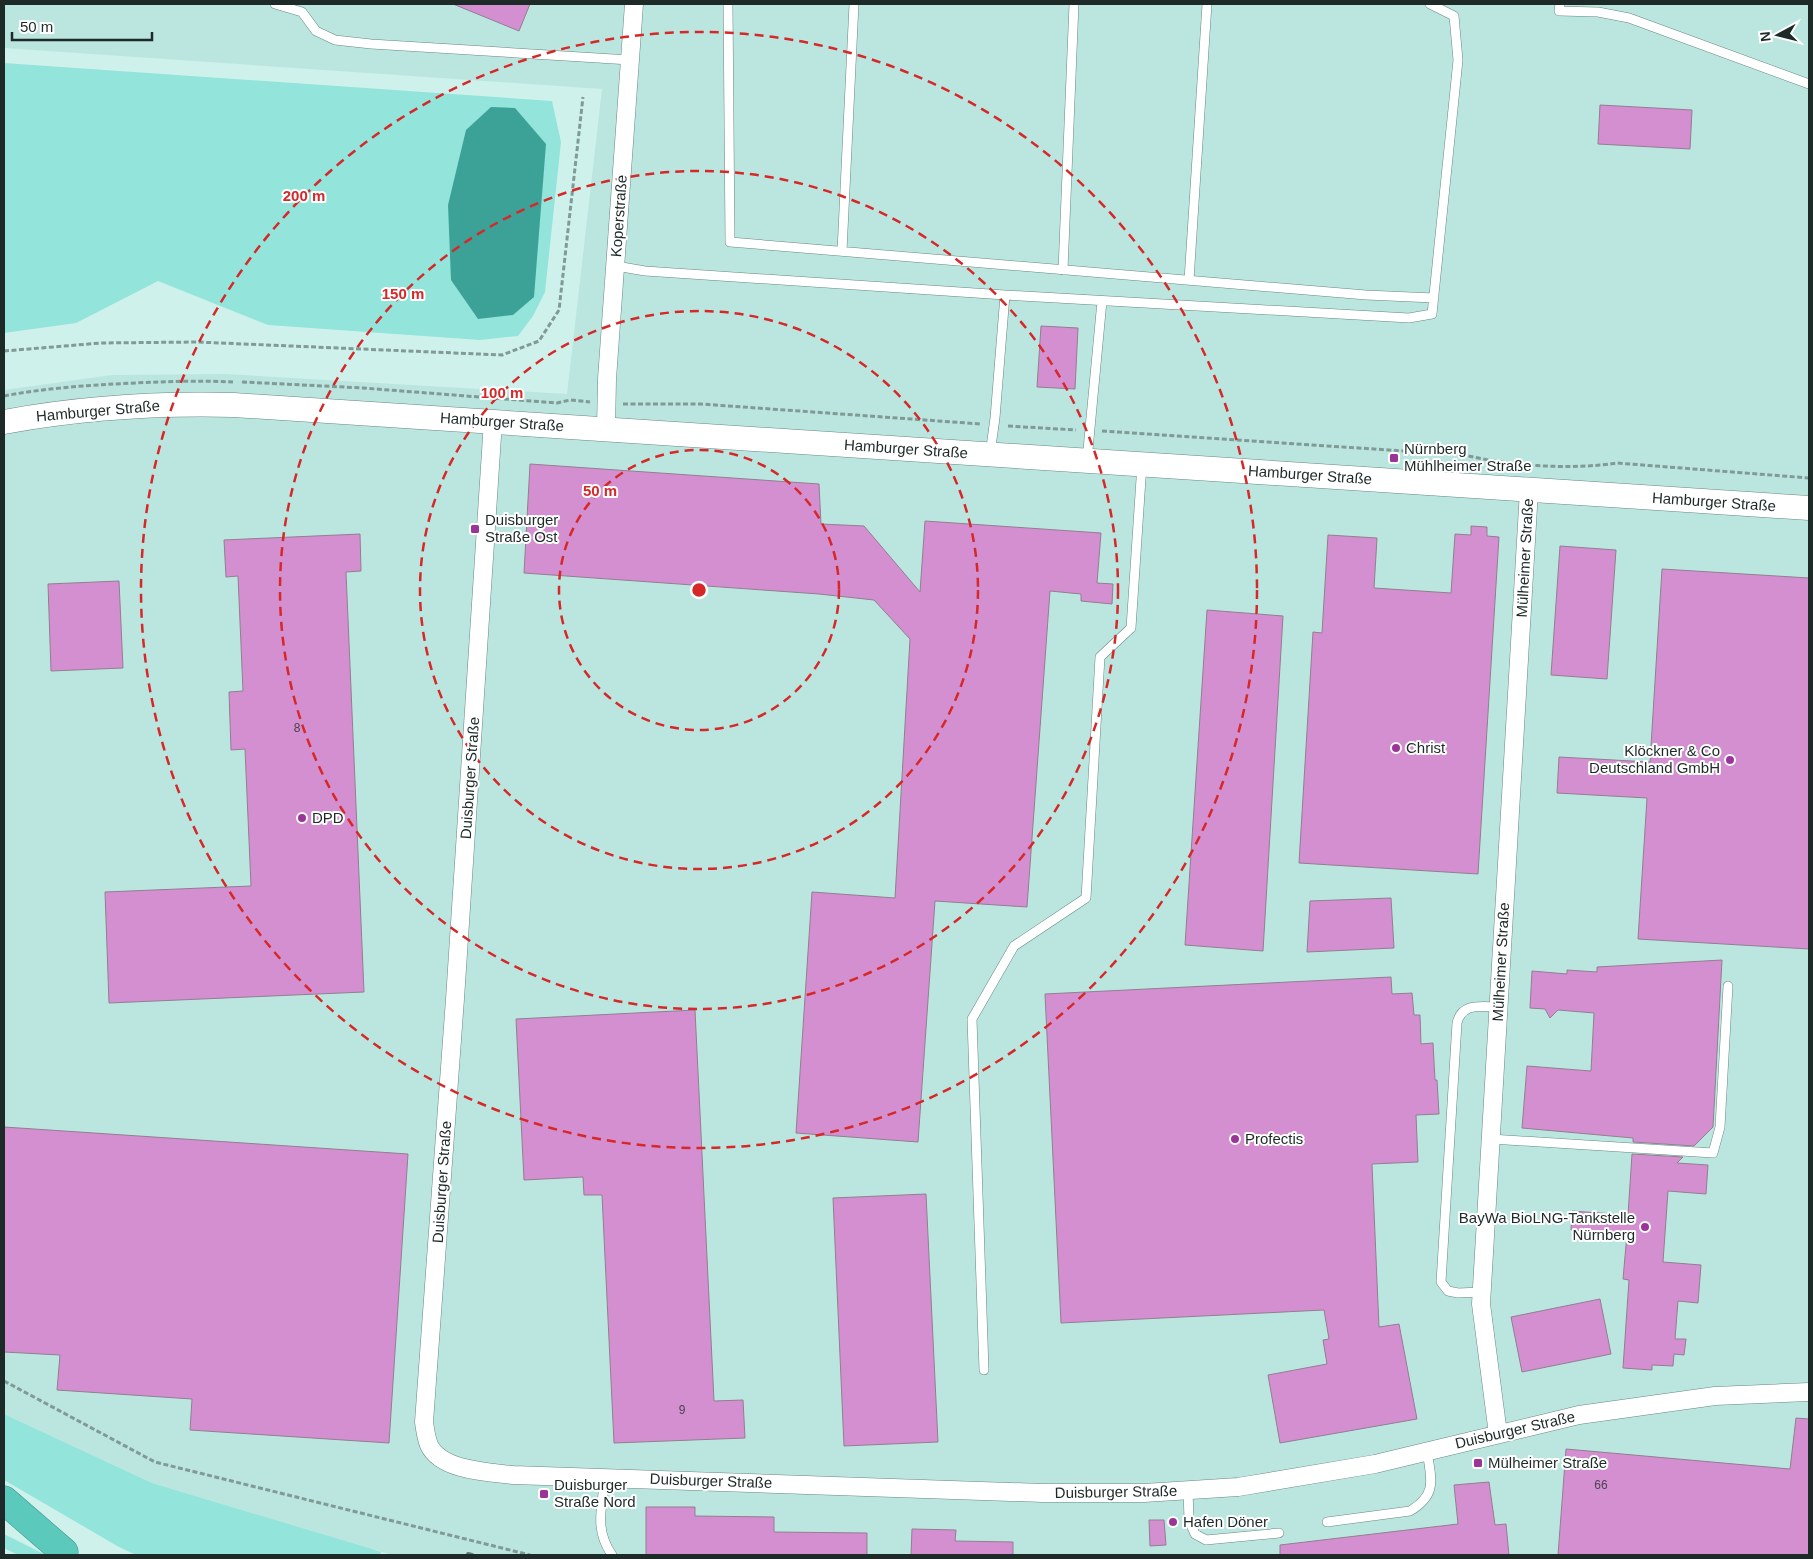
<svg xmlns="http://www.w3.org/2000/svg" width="1813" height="1559" font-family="Helvetica,sans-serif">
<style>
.built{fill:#bbe6e0}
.green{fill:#93e4da}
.water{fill:#3ca298}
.building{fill:#d48fd0;stroke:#927e90}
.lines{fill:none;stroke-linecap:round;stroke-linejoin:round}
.lane-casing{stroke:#688782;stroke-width:10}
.street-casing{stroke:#688782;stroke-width:19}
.secondary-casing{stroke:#688782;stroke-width:25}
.highway-casing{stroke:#469189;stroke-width:29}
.path{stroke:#819a96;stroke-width:3;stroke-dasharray:5 2.5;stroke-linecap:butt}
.lane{stroke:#fff;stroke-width:9}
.street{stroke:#fff;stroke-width:18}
.secondary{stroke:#fff;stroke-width:24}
.highway{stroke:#5cc9bd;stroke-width:28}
.rail{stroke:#627874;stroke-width:4}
.ring{fill:none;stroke:#d62828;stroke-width:2.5;stroke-dasharray:9 6}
.poi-dot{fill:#9b3498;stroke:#fff;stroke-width:2}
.labels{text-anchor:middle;stroke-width:4;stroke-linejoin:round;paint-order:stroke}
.number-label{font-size:12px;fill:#4b4352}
.street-label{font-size:15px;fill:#1d2a28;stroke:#fff}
.poi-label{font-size:15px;fill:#1d2a28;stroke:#fff;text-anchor:start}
.centre{fill:#d62828;stroke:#fff;stroke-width:2.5}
.ring-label{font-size:15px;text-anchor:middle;font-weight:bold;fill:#d62828;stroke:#fff;stroke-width:4;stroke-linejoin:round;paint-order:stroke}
</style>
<rect width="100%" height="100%" fill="#cff1ec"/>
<path class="built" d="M4,4H1809V1555H392L152,1483L4,1414V390L112,375L225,374L567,394L602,89L4,48Z"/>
<path class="green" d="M4,63L552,101L561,142L545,292L533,316L518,336L480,340L268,325L158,281L76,323L4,333Z
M4,1414L152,1483L369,1548L381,1552L380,1555H136L119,1547L4,1480Z
M4,1534L46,1555H18L4,1548Z"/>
<path class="water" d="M491,107L515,108L546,144L534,297L513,315L478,319L451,280L448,205L466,130Z"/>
<path class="building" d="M453,4H530L519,31Z
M1600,105L1692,110L1690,149L1598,144Z
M1041,326L1078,328L1075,389L1037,387Z
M530,464L819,484L821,524L864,526L920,592L925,521L1101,533L1097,583L1113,584L1112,604L1081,601V594L1050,591L1027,907L935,901L918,1142L796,1133L812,892L895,898L910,639L874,600L819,594L524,573Z
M1471,526L1487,527V536L1499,537L1478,874L1299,863L1313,632L1322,633L1328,535L1377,538L1374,588L1451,593L1455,534L1471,535Z
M360,534L361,571L346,572L364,992L109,1003L105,892L251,886L245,749L231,750L229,692L243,691L238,576L226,577L224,540Z
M1560,546L1616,550L1607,679L1551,675Z
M1662,569L1809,578V949L1638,939L1647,798L1557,793L1559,757L1650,762Z
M119,581L123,668L51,671L48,584Z
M1207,610L1283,616L1263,951L1185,945Z
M1391,898L1394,948L1307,952L1310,901Z
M1722,960L1713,1127L1694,1146L1633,1142V1138L1522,1128L1527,1066L1591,1071L1594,1013L1558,1010L1550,1018L1545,1009L1530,1008L1532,971L1567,974V970L1597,972V967Z
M1391,977L1392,994L1412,993L1414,1015H1420L1421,1044L1433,1043L1435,1080H1437L1439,1114L1416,1115L1418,1162L1372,1164L1379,1327L1399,1324L1417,1419L1280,1443L1268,1375L1327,1364L1323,1340L1329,1339L1324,1310L1061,1323L1045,994Z
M695,1010L714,1401L743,1400L745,1438L614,1443L602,1195H584L583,1177L524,1180L516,1019Z
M4,1127L408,1154L389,1443L190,1430L192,1399L57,1390L60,1355L4,1352Z
M1632,1154L1683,1157L1677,1163L1708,1165L1706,1194L1668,1191L1663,1262L1701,1265L1698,1303L1678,1301L1675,1339H1686L1684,1355L1674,1354L1673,1366L1652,1365V1370L1623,1368L1629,1280L1623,1279L1627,1234L1571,1230L1572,1211L1628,1215Z
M926,1194L938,1442L844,1446L833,1198Z
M1600,1299L1611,1354L1522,1372L1511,1317Z
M1796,1418L1809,1419V1555H1558L1566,1449L1790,1469Z
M1489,1482L1495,1525L1506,1524L1509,1555H1280V1545L1458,1524L1454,1485Z
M646,1507H695V1516L774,1517V1532L867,1533V1555H646Z
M1149,1520H1164L1166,1545L1150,1546Z
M912,1529L956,1530L955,1541L1013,1542V1555H911Z"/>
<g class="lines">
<g class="lane-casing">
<path id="lane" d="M275,4L302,12L316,31L335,40L371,44L630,60
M728,4L730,242L1366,295L1434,298
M1560,4L1559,11L1598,12L1629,18L1809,84
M842,251L854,4
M616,266L645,271L1005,295L1409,318L1432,314L1458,60L1454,16L1430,4
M1063,270L1074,4
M1189,280L1207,4
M990,454L995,418L1005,295
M1087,460L1102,301
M1491,1139L1713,1153L1720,1127L1728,986
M1482,1292L1458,1293L1448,1291L1441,1282L1457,1023C1462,1002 1481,1007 1499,1007
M984,1370L972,1019L1014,946L1086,898L1100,657L1131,628L1142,464
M605,1478C602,1508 594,1529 612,1555
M1188,1490L1189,1520L1195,1534L1206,1540L1279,1533
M1327,1522L1410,1511C1438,1494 1431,1479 1427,1451"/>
</g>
<g class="street-casing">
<path id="street" d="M493,421L455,999L424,1422C425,1429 426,1438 429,1445C441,1471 489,1472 513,1475L1043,1493H1144L1238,1487L1375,1464L1579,1415L1715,1396L1809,1392
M606,429L607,379L634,4
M1498,1434L1481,1304L1529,490"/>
</g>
<g class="secondary-casing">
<path id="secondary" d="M4,422C80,408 156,403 234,405L1809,508"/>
</g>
<g class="highway-casing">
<path id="highway" d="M4,1500L64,1552"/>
</g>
<path class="path" d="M4,351L101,343L197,342L502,355L539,341L559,310L583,97
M242,382L363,388L557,403L570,400L590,402
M4,396C40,389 78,386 114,384C154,382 194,380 233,382
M623,404H701L981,424
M1008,426L1076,430
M1102,431L1464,455C1511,466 1570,470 1617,463L1809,478
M4,1381L155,1462L530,1555"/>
<use href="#lane" class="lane"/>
<use href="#street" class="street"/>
<use href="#secondary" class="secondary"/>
<use href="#highway" class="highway"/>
<path class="rail" d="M468,1554L472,1555"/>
</g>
<g class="ring">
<circle cx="699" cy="590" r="140"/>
<circle cx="699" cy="590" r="279"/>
<circle cx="699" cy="590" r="419"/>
<circle cx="699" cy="590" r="558"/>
</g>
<g class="poi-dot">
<rect x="1389" y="453" width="10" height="10" rx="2.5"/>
<rect x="470" y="524" width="10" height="10" rx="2.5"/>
<circle cx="1396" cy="748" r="5"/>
<circle cx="1730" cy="760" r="5"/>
<circle cx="302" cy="818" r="5"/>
<circle cx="1235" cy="1139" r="5"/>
<circle cx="1645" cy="1227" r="5"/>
<rect x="1473" y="1458" width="10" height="10" rx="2.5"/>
<rect x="539" y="1489" width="10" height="10" rx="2.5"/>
<circle cx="1173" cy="1522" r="5"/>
</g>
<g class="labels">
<g class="number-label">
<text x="297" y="732">8</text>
<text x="682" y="1414">9</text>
<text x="1601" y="1489">66</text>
</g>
<g class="street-label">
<text transform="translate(619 216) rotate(-86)" y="5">Koperstraße</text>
<text transform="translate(98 411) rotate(-5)" y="5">Hamburger Straße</text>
<text transform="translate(502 422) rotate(4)" y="5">Hamburger Straße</text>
<text transform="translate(906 449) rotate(4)" y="5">Hamburger Straße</text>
<text transform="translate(1310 475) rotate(4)" y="5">Hamburger Straße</text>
<text transform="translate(1714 502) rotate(4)" y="5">Hamburger Straße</text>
<text transform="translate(1525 558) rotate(-87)" y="5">Mülheimer Straße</text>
<text transform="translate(470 778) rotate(-86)" y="5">Duisburger Straße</text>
<text transform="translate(1501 962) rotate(-87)" y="5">Mülheimer Straße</text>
<text transform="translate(442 1182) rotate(-86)" y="5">Duisburger Straße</text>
<text transform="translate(1515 1430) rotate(-13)" y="5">Duisburger Straße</text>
<text transform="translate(711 1481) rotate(2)" y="5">Duisburger Straße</text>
<text transform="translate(1116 1492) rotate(-1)" y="5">Duisburger Straße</text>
</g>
<g class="poi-label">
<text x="1404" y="454">Nürnberg<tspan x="1404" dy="17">Mühlheimer Straße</tspan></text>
<text x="485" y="525">Duisburger<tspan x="485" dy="17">Straße Ost</tspan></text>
<text x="1406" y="753">Christ</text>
<text x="1720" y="756" text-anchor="end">Klöckner &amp; Co<tspan x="1720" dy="17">Deutschland GmbH</tspan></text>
<text x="312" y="823">DPD</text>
<text x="1245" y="1144">Profectis</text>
<text x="1635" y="1223" text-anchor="end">BayWa BioLNG-Tankstelle<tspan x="1635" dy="17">Nürnberg</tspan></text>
<text x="1488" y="1468">Mülheimer Straße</text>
<text x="554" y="1490">Duisburger<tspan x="554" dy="17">Straße Nord</tspan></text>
<text x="1183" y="1527">Hafen Döner</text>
</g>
</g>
<circle cx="699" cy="590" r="8" class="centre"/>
<g class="ring-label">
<text x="304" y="201">200 m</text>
<text x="403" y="299">150 m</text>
<text x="502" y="398">100 m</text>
<text x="600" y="496">50 m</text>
</g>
<rect width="1813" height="1559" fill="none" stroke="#1d2a28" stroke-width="10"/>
<g transform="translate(1778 35) rotate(263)" stroke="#ffffff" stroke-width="4" paint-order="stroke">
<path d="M0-4L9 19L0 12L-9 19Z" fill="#1d2a28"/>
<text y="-8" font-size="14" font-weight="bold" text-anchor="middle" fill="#1d2a28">N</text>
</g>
<path d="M12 32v8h140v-8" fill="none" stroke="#1d2a28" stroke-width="2.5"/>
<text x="20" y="32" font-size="15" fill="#1d2a28" stroke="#ffffff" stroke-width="4" paint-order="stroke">50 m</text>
</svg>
